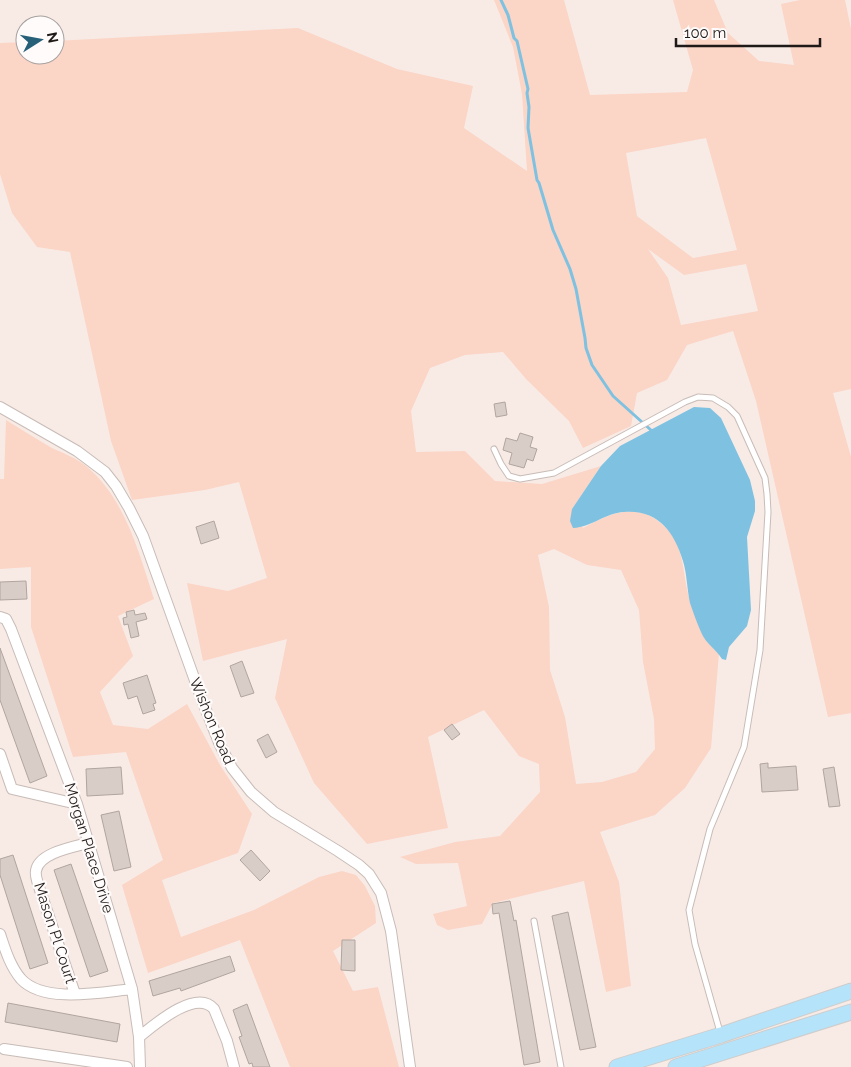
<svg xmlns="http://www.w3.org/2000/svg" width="851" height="1067" font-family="Raleway,sans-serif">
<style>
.green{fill:#fbd5c6;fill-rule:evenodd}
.water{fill:#7ec1e1}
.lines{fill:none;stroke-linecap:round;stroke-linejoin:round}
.stream{stroke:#7ec1e1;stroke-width:3}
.building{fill:#d9cdc8;stroke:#b1a5a0}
.service-casing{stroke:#c8bcb7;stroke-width:7}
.minor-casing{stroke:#c8bcb7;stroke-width:12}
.primary-casing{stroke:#cecdcc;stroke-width:17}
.service{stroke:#fff;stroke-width:5}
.minor{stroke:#fff;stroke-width:10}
.primary{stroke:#b5e3fa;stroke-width:15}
.labels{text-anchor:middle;stroke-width:4.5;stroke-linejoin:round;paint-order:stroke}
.street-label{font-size:15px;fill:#1f1a18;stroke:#fefbfa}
</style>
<rect width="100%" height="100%" fill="#f8ebe6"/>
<path class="green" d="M494,0H564L590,95L687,92L693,70L673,0H714L728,33L759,61L794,65L781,4L800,0H845L851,29V389L833,393L851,457V713L828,717L756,401L733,331L687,345L667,380L637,393L631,426L583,448L569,421L526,379L503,352L465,355L430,368L411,411L416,452L465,451L495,481L542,484L601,466L572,509L583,528C606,516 630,503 655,519C688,540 680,572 691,604C693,612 698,620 702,628C706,639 709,646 719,653L711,748L685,788L655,815L600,832L619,882L631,986L606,992L584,881L493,903L482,924L448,930L437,925L433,914L467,906L458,863L416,864L400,857L455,842L500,836L540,792L539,764L519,756L484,710L428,737L448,828L367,844L314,783L275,698L287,639L203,661L187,583L228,591L267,578L239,482L205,490L132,500L111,441L70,252L37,247L12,213L0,174V43L25,42V55H55V41L298,28L397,69L473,86L464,128L527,171L522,94L513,47ZM706,138L737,250L693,258L637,216L626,153ZM648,249L684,275L746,264L758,311L681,325L668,278ZM554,549L587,565L621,570L639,610L643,662L654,719L655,749L636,772L602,782L576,784L565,717L550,670L549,607L538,555Z
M6,420C21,429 36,439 52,448C63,453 76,458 86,466C125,498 139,553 154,599L118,616L133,656L100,692L113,725L148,729L187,704L220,765L252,814L238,853L162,880L181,937L254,910L319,877L342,871L356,875L365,886L375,906L376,923L333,951L353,991L378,987L399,1067H290L240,940L148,973L122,885L163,860L126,752L73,757L31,627V567L0,569V479H4Z"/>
<path class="water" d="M694,407L710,408L721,418L750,480L755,501V511L747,537L751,610L747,626L729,647L726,660L722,659C716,649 706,644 701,632C697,623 693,612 690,603C687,589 687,574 683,561C674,531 657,509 624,512C605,513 592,527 573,528L570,521L572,509L601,466L620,446Z"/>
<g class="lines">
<path class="stream" d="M501,0L508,15L514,38L517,41L528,89L527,93L529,107L528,128L537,180L539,183L553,230L570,269L576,289L585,338L586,348L592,365L613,396L652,431"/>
</g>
<path class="building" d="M505,402L507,415L496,417L494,404Z
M520,433L533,437L530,447L537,449L533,461L527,459L524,468L509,464L512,453L503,450L506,438L517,441Z
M214,521L219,538L201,544L196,527Z
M26,581L27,599L0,600V582Z
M134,610L135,615L145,613L147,619L136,622L139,636L131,638L128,624L124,625L123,618L127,617L126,612Z
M0,648L47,776L30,783L0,700Z
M242,661L254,693L241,697L230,666Z
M147,675L156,703L153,704L155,710L143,714L137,696L128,699L123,683Z
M452,724L460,734L452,740L444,730Z
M268,734L277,752L266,758L257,740Z
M768,763V768L796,766L798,790L762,792L760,764Z
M121,767L123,794L87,796L86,769Z
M834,767L840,806L829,807L823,769Z
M119,811L131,867L114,871L101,815Z
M251,850L270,871L260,881L240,860Z
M13,855L48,963L30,969L0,875V859Z
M71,864L108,971L90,977L54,870Z
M510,901L514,921L516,920L540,1062L524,1065L499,913L493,914L492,904Z
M568,912L596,1047L580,1050L552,916Z
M342,940H355V971L341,970Z
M230,956L235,971L181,991L180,988L153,996L149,981Z
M8,1003L120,1024L117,1042L5,1022Z
M247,1004L270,1067H253L252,1063L249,1064L239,1037L242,1036L233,1010Z"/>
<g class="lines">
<g class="service-casing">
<path id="service" d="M494,449L501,464L509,476L520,479L554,473L685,402L698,397L713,398L728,407L737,416L765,478L767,494L768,512L760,650L744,747L710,829L689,910L695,944L720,1032
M534,921L561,1067"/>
</g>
<g class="minor-casing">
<path id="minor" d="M0,407L77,451L105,472L116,486L129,508L143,536L202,700L220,745L232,768L251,792L274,812L338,851L359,865L369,874L381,893L391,931L410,1067
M0,617L6,619L11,629L77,804L132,989L139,1037
M0,754L12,789L77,804
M0,934C5,949 10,966 21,979C44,1004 102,992 132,989
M75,994L38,884C37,880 35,875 36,871C38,853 73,847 88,843
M4,1049L127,1067
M140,1067L139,1037C154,1025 196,988 214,1009L227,1041L234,1067"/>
</g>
<g class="primary-casing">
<path id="primary" d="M617,1067L721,1035L851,991
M676,1067L851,1012"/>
</g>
<use href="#service" class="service"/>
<use href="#minor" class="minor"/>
<use href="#primary" class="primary"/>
</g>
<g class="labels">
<g class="street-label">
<text transform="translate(212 721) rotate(67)" y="5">Wishon Road</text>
<text transform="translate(89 848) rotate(73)" y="5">Morgan Place Drive</text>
<text transform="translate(55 933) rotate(72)" y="5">Mason Pl Court</text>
</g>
</g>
<g transform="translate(40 40) rotate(79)"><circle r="24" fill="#fefbfa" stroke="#a5a1a0"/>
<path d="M0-4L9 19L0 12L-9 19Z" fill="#266079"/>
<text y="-8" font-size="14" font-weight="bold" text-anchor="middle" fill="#1f1a18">N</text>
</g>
<path d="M676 38v8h144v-8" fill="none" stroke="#1f1a18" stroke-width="2.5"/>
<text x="684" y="38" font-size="15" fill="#1f1a18" stroke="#fefbfa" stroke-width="4" paint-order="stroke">100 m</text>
</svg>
